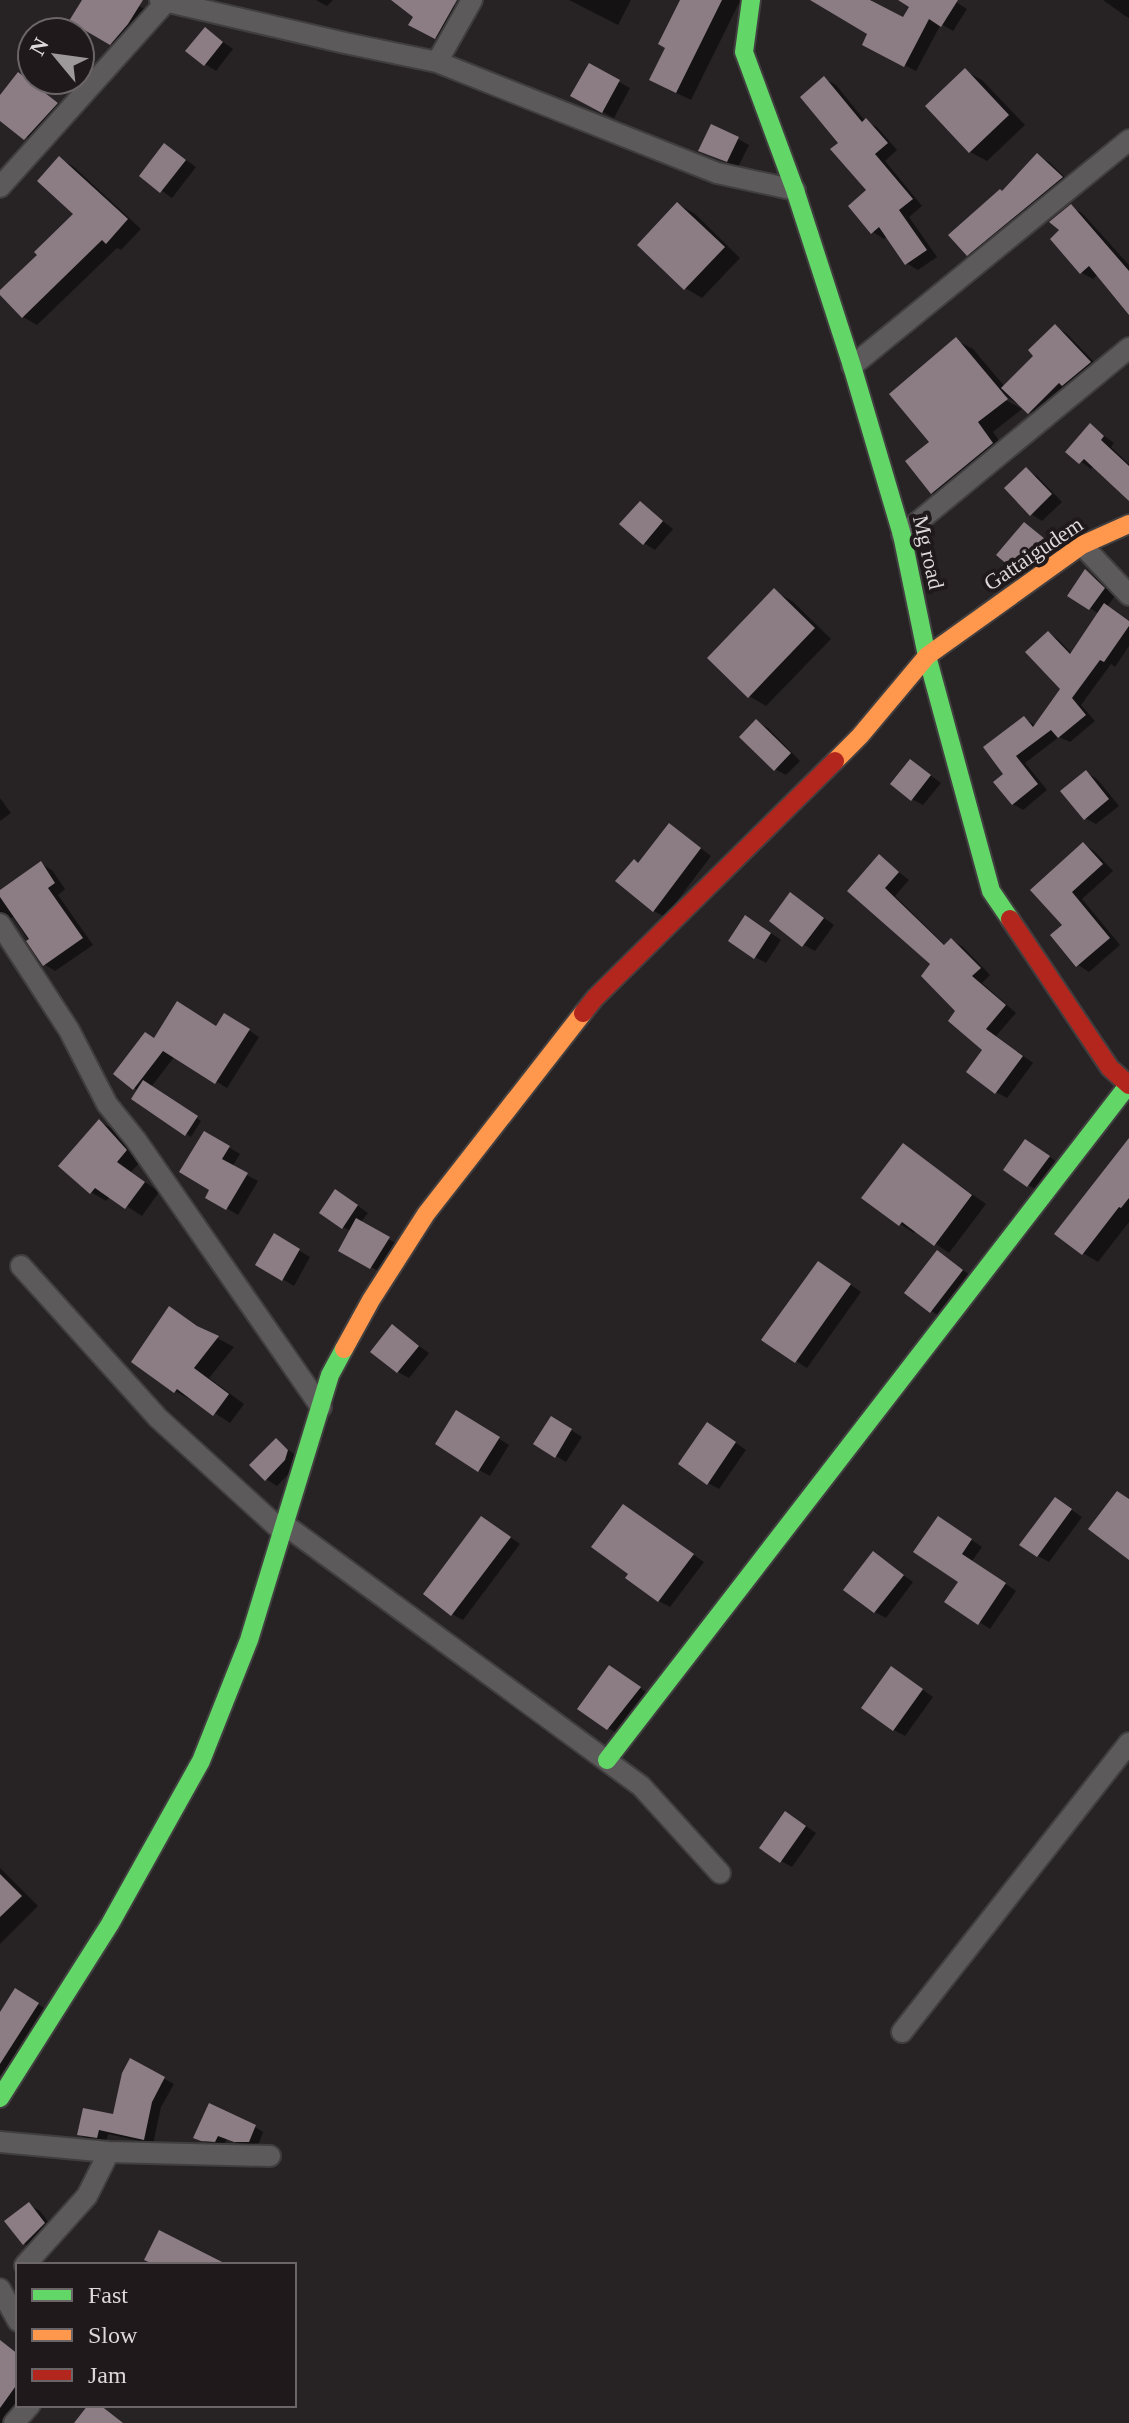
<svg xmlns="http://www.w3.org/2000/svg" width="1129" height="2423" font-family="'Times New Roman',serif">
<style>
.shadow{fill:#0007}
.building{fill:#8c7d84}
.lines{fill:none;stroke-linecap:round;stroke-linejoin:round}
.street-casing{stroke:#413e3f;stroke-width:24}
.fast-casing{stroke:#413e3f;stroke-width:22}
.slow-casing{stroke:#413e3f;stroke-width:22}
.jam-casing{stroke:#413e3f;stroke-width:22}
.street{stroke:#5d5a5b;stroke-width:20}
.fast{stroke:#63d668;stroke-width:18}
.slow{stroke:#ff974d;stroke-width:18}
.jam{stroke:#b3261e;stroke-width:18}
.labels{text-anchor:middle;stroke-width:8;stroke-linejoin:round;paint-order:stroke}
.street-label{font-size:22px;fill:#ddd8da;stroke:#1f191b}
</style>
<rect width="100%" height="100%" fill="#272325"/>
<path class="shadow" d="M84,0H129L156,16L128,53L72,21Z
M316,0H333L327,6Z
M394,0H445L465,11L447,44L411,24L415,16Z
M569,0H631L618,25Z
M682,0H750L738,5L691,100L666,88L667,47Z
M814,0H872L871,3L904,20L916,0H953L967,9L953,31L941,24L916,71L875,50L870,33Z
M1103,0H1129V18L1124,15Z
M205,29L233,49L216,71L205,64Z
M590,66L630,88L614,118L573,96Z
M965,71L982,80L1025,125L987,161L970,152Z
M18,74L74,114L43,148L0,119V98Z
M825,79L836,85L865,121L877,127L897,150L885,161L922,206L909,217L937,257L918,270L906,263L887,236L884,239L873,232L869,190L841,143Z
M738,139L749,145L738,167L712,156Z
M165,145L196,167L172,198L141,176Z
M1038,156L1049,162L1072,184L979,260L968,254L1003,193Z
M59,158L74,167L141,229L121,250L117,248L37,325L23,317L40,255L76,214Z
M678,204L695,214L740,258L702,298L685,288Z
M1071,207L1082,213L1129,265V312L1098,274L1093,279L1082,273L1052,239L1062,231Z
M1055,327L1066,333L1101,369L1040,419L1000,392L998,396L1022,409L993,432L1008,453L949,502L932,493V443L956,340L973,349L1005,387L1036,356Z
M1091,426L1114,443L1111,447L1129,464V498L1094,466L1091,469L1068,452Z
M1026,470L1037,476L1062,502L1042,521L1031,514Z
M640,503L673,529L655,550L644,543Z
M1025,524L1060,550L1027,576L1016,569Z
M1085,571L1096,578L1115,596L1107,607L1129,622V646L1115,667L1111,664L1081,705L1095,721L1070,742L1059,737L1025,763L1047,790L1023,810L1013,804L1006,774L1024,718L1036,726L1063,689L1048,633L1058,639L1072,654L1099,614L1070,595Z
M774,591L792,601L831,639L766,706L749,696Z
M757,722L768,728L800,761L786,775L775,769Z
M911,761L941,783L923,805L912,799Z
M1086,772L1097,779L1119,806L1096,824L1085,818Z
M0,798L11,813L0,821Z
M670,825L711,856L665,917L654,911L639,865Z
M1083,844L1094,851L1113,871L1082,899L1120,945L1089,972L1078,965L1065,925L1033,890Z
M879,857L909,880L895,896L946,946L952,940L963,947L990,975L982,983L1016,1013L996,1036L1033,1063L1007,1098L996,1092L984,1050L958,1011L933,964L850,891Z
M41,864L52,870L65,889L58,895L93,945L55,971L44,964L13,917L0,924V892Z
M791,894L834,925L815,951L804,945Z
M757,924L781,940L766,963L755,957Z
M236,1022L259,1037L227,1088L175,1056L151,1087L201,1121L191,1137L134,1098L138,1091L116,1074L155,1040L217,1029Z
M100,1122L115,1130L142,1160L131,1172L159,1192L142,1216L111,1196L106,1201L91,1192Z
M205,1133L240,1154L232,1167L258,1181L238,1215L208,1197L212,1189Z
M1129,1141V1222L1098,1262L1083,1253Z
M903,1145L986,1204L949,1253L916,1230L914,1233L900,1224Z
M1037,1148L1060,1164L1039,1191L1028,1185Z
M347,1198L368,1213L360,1223L399,1245L382,1273L340,1250L351,1231L343,1227Z
M275,1236L310,1257L294,1286L258,1264Z
M938,1253L973,1277L942,1317L931,1311Z
M830,1270L861,1292L807,1368L764,1340Z
M392,1327L429,1353L409,1378L398,1372Z
M205,1332L234,1347L209,1378L244,1404L230,1423L192,1398L191,1400L175,1391Z
M552,1418L582,1437L566,1462L536,1444Z
M468,1419L509,1445L490,1476L479,1470Z
M719,1431L746,1450L719,1489L708,1483Z
M276,1440L299,1458L296,1466L277,1486L266,1479Z
M1066,1506L1082,1517L1049,1562L1038,1556Z
M634,1513L704,1562L670,1607L659,1601Z
M492,1525L520,1544L463,1620L452,1614Z
M949,1525L982,1547L972,1561L1016,1591L990,1629L947,1601L960,1582Z
M874,1554L913,1582L886,1618L875,1612Z
M621,1674L650,1695L619,1735L580,1709Z
M902,1675L933,1697L905,1736L894,1730Z
M797,1820L816,1833L792,1867L781,1861Z
M0,1868L38,1906L0,1944Z
M15,1990L49,2011L0,2076V2014Z
M131,2061L174,2084L161,2107L153,2144L108,2134L106,2142L89,2140L79,2134L115,2116Z
M255,2127L263,2132L258,2146H245L227,2139L224,2145H212L196,2137Z
M29,2205L40,2211L55,2231L36,2250L25,2244L7,2221Z
M0,2341L18,2353V2405L11,2423H0Z"/>
<path class="building" d="M82,0H143L128,24L110,45L69,21Z
M391,0H457L435,39L408,25L413,17Z
M680,0H722L676,93L649,80L665,48L658,44Z
M810,0H870L903,17L909,7L898,0H958L941,27L929,19L904,67L862,45L867,34Z
M205,27L223,42L204,66L185,51Z
M589,63L620,80L602,113L570,96Z
M965,68L1009,115L969,153L925,106Z
M18,72L58,103L24,140L0,121V95Z
M824,76L862,122L866,118L888,143L875,154L913,199L899,210L927,250L905,265L879,227L871,234L848,206L866,190L830,149L838,143L800,97Z
M711,124L739,137L727,162L698,151Z
M164,143L186,160L160,193L139,176Z
M1037,153L1063,177L967,256L948,235L1000,189L1002,191Z
M59,156L128,219L106,244L102,240L22,318L0,295V290L37,255L34,252L73,214L37,181Z
M677,202L725,247L684,290L637,245Z
M1071,204L1129,271V315L1089,266L1080,274L1050,239L1059,230L1049,222Z
M1055,324L1091,362L1062,386L1059,383L1028,414L1001,388L1033,356L1028,350Z
M956,337L1008,399L978,422L993,443L931,494L905,461L929,442L889,394Z
M1090,423L1104,436L1101,440L1129,466V501L1084,459L1079,464L1065,452Z
M1026,467L1052,494L1030,516L1004,488Z
M640,501L663,521L643,545L619,524Z
M1024,522L1050,543L1015,571L996,555Z
M1085,569L1105,588L1089,610L1067,596Z
M774,588L815,628L748,698L707,658Z
M1104,603L1129,621V626L1104,662L1100,660L1072,698L1086,715L1058,738L1051,730L1016,756L1038,784L1012,805L993,782L1003,774L983,747L1024,716L1033,727L1060,689L1025,652L1048,631L1070,654Z
M756,719L791,753L774,771L739,737Z
M910,759L931,775L911,801L890,784Z
M1086,770L1109,799L1084,820L1060,791Z
M669,823L701,848L653,912L615,881L634,859L638,863Z
M1083,842L1103,864L1072,892L1110,938L1076,967L1050,935L1062,925L1030,890Z
M879,854L899,872L885,888L944,945L951,938L981,968L972,976L1006,1005L986,1029L1023,1056L995,1094L966,1072L982,1050L948,1021L955,1011L921,976L930,964L847,891Z
M41,861L55,883L48,888L83,938L43,966L26,941L29,939L0,897V890Z
M790,892L824,918L802,947L769,921Z
M745,915L771,933L754,959L728,941Z
M177,1001L216,1026L224,1013L250,1029L215,1084L163,1051L133,1090L113,1074L145,1032L154,1038Z
M143,1080L198,1116L185,1136L131,1099Z
M99,1119L127,1150L117,1162L145,1182L125,1209L95,1188L90,1194L58,1166Z
M204,1131L230,1146L222,1159L248,1173L226,1210L205,1198L209,1190L179,1172Z
M1129,1138V1198L1121,1208L1119,1207L1082,1255L1054,1234Z
M1025,1139L1050,1156L1027,1187L1003,1170Z
M903,1143L972,1195L934,1246L902,1222L899,1226L861,1198Z
M335,1189L358,1205L342,1229L319,1213Z
M356,1218L390,1237L370,1269L338,1251Z
M274,1233L300,1249L282,1281L255,1265Z
M937,1250L963,1270L930,1313L904,1293Z
M818,1261L851,1284L795,1363L761,1340Z
M169,1306L197,1326L219,1336L194,1368L229,1394L213,1416L177,1389L174,1393L131,1362Z
M392,1324L419,1346L397,1373L370,1352Z
M456,1410L500,1437L478,1472L435,1444Z
M551,1416L572,1429L555,1458L533,1444Z
M707,1422L736,1442L707,1485L678,1464Z
M276,1438L288,1450L285,1460L265,1481L249,1465Z
M1117,1491L1129,1499V1560L1088,1529Z
M1055,1497L1072,1509L1037,1557L1019,1545Z
M623,1504L694,1554L658,1602L625,1578L628,1574L591,1547Z
M481,1516L511,1537L451,1616L423,1594Z
M938,1516L972,1539L962,1554L1006,1583L978,1625L944,1602L958,1582L913,1552Z
M873,1551L904,1575L874,1613L843,1590Z
M609,1665L641,1687L607,1730L577,1709Z
M891,1666L923,1689L893,1731L861,1708Z
M785,1811L806,1826L780,1863L759,1848Z
M0,1874L22,1896L0,1917Z
M15,1988L39,2003L0,2064V2012Z
M130,2058L165,2077L152,2102L144,2140L99,2130L97,2138L77,2135L83,2108L113,2114L122,2073Z
M209,2103L256,2125L249,2142H234L218,2136L215,2142L201,2141L193,2138Z
M29,2202L45,2223L23,2245L4,2221Z
M159,2230L228,2265H155L144,2260Z
M0,2340L18,2354V2383L0,2408Z
M88,2405H100L123,2423H74Z"/>
<g class="lines">
<g class="street-casing">
<path id="street" d="M160,0L345,43L437,62L717,173L795,190
M437,62L472,0
M0,187L165,3
M852,366L1129,140
M902,535L1129,348
M1082,545L1129,595
M0,924L69,1030L107,1104L136,1140L321,1407
M21,1266L158,1418L283,1532
M285,1525L641,1786L720,1873
M902,2032L1129,1743
M0,2142L109,2152L270,2156
M25,2265L87,2196L109,2152
M0,2289L18,2321
M14,2423L30,2405"/>
</g>
<g class="fast-casing">
<path id="fast" d="M751,0L744,52L795,190L852,366L902,535L927,656L991,891L1010,919
M607,1760L1129,1084
M0,2098L110,1924L201,1761L249,1640L330,1375L344,1349"/>
</g>
<g class="slow-casing">
<path id="slow" d="M835,761L860,736L927,656L1082,545L1129,524
M344,1349L371,1300L426,1214L583,1013"/>
</g>
<g class="jam-casing">
<path id="jam" d="M1010,919L1110,1068L1129,1085
M583,1013L595,998L835,761"/>
</g>
<use href="#street" class="street"/>
<use href="#fast" class="fast"/>
<use href="#slow" class="slow"/>
<use href="#jam" class="jam"/>
</g>
<g class="labels">
<g class="street-label">
<text transform="translate(929 552) rotate(77)" y="8">Mg road</text>
<text transform="translate(1033 553) rotate(-34)" y="8">Gattaigudem</text>
</g>
</g>
<rect x="16" y="2263" width="280" height="144" fill="#1f191b" stroke="#6b6567" stroke-width="2"/>
<rect x="32" y="2289" width="40" height="12" fill="#63d668" stroke="#6b6567" stroke-width="2"/>
<text x="88" y="2303" font-size="24" fill="#ddd8da">Fast</text>
<rect x="32" y="2329" width="40" height="12" fill="#ff974d" stroke="#6b6567" stroke-width="2"/>
<text x="88" y="2343" font-size="24" fill="#ddd8da">Slow</text>
<rect x="32" y="2369" width="40" height="12" fill="#b3261e" stroke="#6b6567" stroke-width="2"/>
<text x="88" y="2383" font-size="24" fill="#ddd8da">Jam</text>
<g transform="translate(56 56) rotate(299)"><circle r="38" fill="#1f191b" stroke="#6b6567" stroke-width="2"/>
<path d="M0-6L14 30L0 20L-14 30Z" fill="#9d999b"/>
<text y="-12" font-size="22" font-weight="bold" text-anchor="middle" fill="#ddd8da">N</text>
</g>
</svg>
